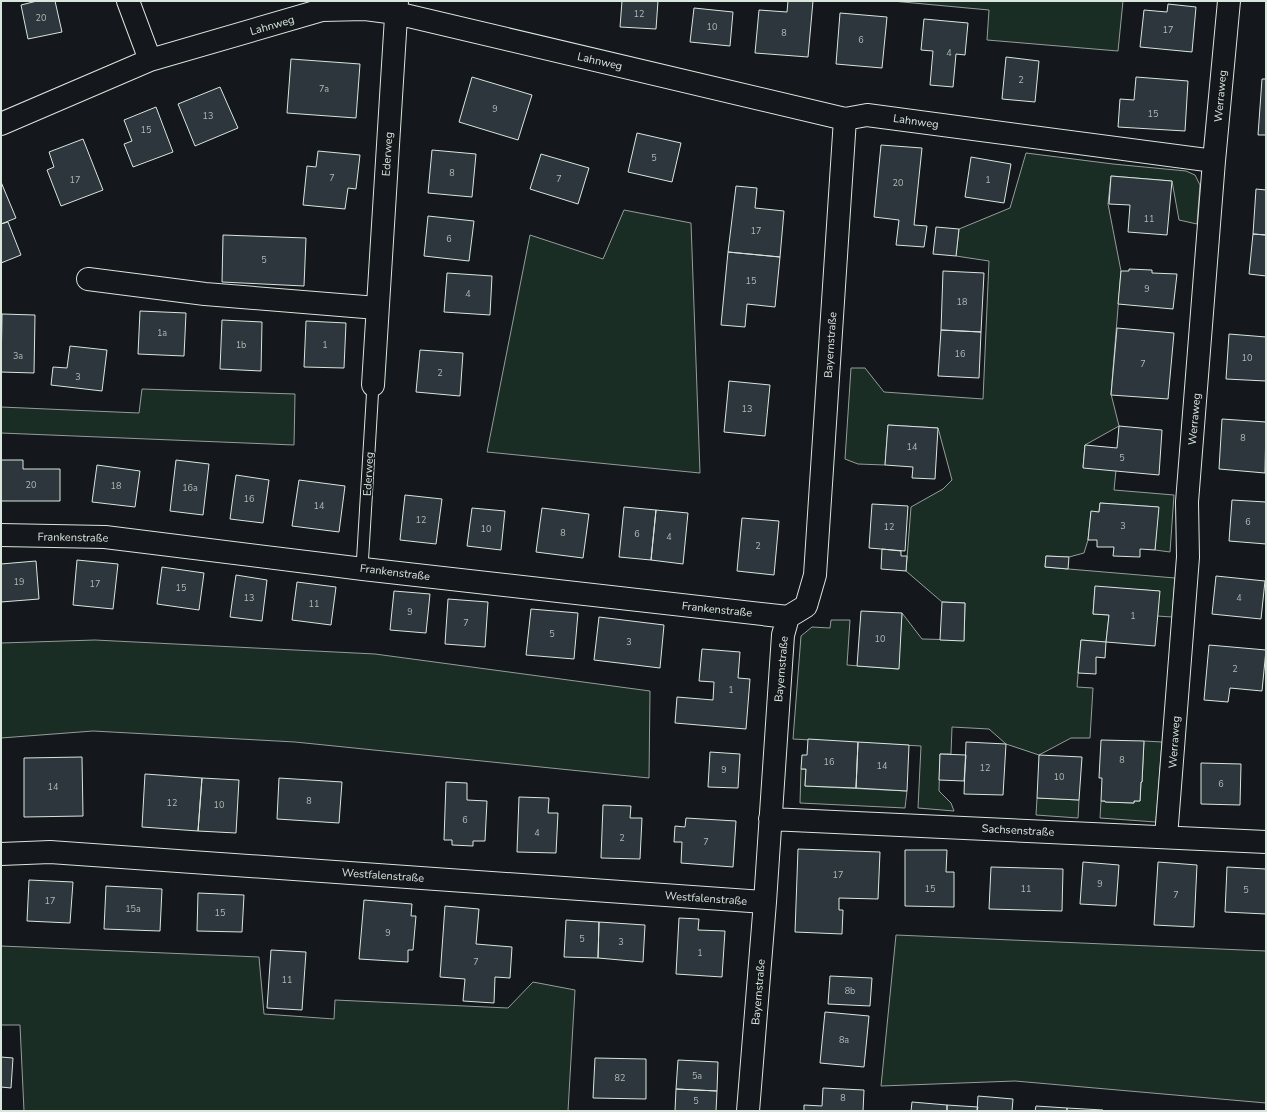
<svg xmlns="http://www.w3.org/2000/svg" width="1267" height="1112" font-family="'Nunito Sans',sans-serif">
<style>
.green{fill:#1a2d24;stroke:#939e99}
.building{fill:#2c363c;stroke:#d8e6dc}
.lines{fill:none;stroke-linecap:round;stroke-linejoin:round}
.service-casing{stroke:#d8e6dc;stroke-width:13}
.minor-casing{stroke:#d8e6dc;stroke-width:24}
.service{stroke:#14181c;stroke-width:11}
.minor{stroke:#14181c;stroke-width:22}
.labels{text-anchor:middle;stroke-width:3;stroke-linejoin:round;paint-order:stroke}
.number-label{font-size:9px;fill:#adbab4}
.street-label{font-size:11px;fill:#d8e6dc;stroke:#14181c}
</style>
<rect width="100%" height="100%" fill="#14181c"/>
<path class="green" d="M892,1H1123L1118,51L987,40L989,10Z
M1026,153L1113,164L1186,171L1195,175L1200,185L1197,224L1179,220L1172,181L1111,176L1108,204L1121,271L1111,394L1119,426L1085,445L1083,467L1116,470L1114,490L1174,495L1170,552L1155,550L1158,507L1100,503L1099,512H1091L1088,540L1084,553L1069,557L1046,556L1045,567L1175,578L1172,617L1157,616L1159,591L1095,587L1093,614L1109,615L1106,642L1081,640L1077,687L1093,688L1090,738H1071L1039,755L1006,744L989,729L952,727L951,754H940L939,791L951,803L954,811L918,808L921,746L793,739L801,636L812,627L830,628L831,620H850L847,665L898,669L902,613L922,639L964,640L965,603L942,602L906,571L911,507L943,489L952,480L938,428L888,425L885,465L858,464L845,459L851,368H865L884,392L983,399L989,261L956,256L959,229L1010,208Z
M624,210L691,223L700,473L487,452L530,235L603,259Z
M142,389L295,394L294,445L1,433V407L139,413Z
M95,640L375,654L650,691L649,778L295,742L93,731L1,738V643Z
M1144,741L1162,742L1156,822L1100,818L1101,801H1105L1106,802L1134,803V801H1140L1141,782H1142Z
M801,769H806L805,786L907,791L905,808L800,803Z
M1037,798L1079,800L1078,818L1036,815Z
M896,935L1266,951V1103L1015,1081L881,1086Z
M1,946L259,957L264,1014L334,1019L335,1000L508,1008L533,982L575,990L568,1111H24L20,1025H1Z"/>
<path class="building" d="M37,1H55L62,32L28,39L21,5Z
M622,1H658L656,29L620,27Z
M788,1H813L808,57L755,53L759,10L787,12Z
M1168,4L1196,7L1192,52L1140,47L1144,10L1167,12Z
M694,8L733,12L730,46L690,42Z
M840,13L887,17L882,68L836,64Z
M924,19L968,23L965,55L956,54L953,87L930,85L933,51L921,50Z
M1006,57L1039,61L1035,102L1002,99Z
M291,59L360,64L356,118L287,113Z
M472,77L532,95L518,140L459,122Z
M1136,77L1188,81L1185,131L1118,127L1120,99L1134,100Z
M1262,79H1266V135H1258Z
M220,87L238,128L195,146L178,104Z
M156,107L173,152L133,167L124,144L132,141L124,120Z
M637,133L681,143L672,182L628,172Z
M83,139L103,190L61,206L47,170L54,167L49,152Z
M881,145L922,148L914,225L927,226L924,247L896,245L899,220L874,217Z
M432,150L476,154L472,197L428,193Z
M318,151L360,155L356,189L348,188L345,209L303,205L307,166L316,167Z
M541,154L589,168L578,204L530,189Z
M971,157L1011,164L1004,203L965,197Z
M1111,176L1172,181L1167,235L1128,232L1130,205L1109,204Z
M1,182L16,218L1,224Z
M736,186L757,188L755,208L784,211L780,257L728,252Z
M1256,189L1266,190V235L1253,234Z
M428,216L474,221L469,261L424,256Z
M8,222L21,255L1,263V224Z
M936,227L959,229L956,256L933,254Z
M1253,234L1266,235V276L1249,274Z
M223,235L306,238L304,286L222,282Z
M728,252L780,257L775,307L747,304L745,327L721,325Z
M1129,269L1152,270V273L1177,274L1173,309L1118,304L1121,271H1129Z
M943,271L984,273L981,332L941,330Z
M447,273L492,276L490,315L444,312Z
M140,311L186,313L184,356L138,354Z
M2,314L35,315L34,373L1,372Z
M222,320L262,322L261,371L220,369Z
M306,321L346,323L344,368L304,367Z
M1117,328L1174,333L1168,399L1111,395Z
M941,330L981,332L979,378L938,376Z
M1229,334L1266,337V381L1226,379Z
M70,346L107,350L102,391L51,385L53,367L67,368Z
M420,350L463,353L460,396L416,392Z
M729,381L770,385L765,436L724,432Z
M1222,419L1266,422L1265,473L1219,469Z
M888,425L938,428L935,479L912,478L913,467L885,465Z
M1119,426L1162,430L1159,475L1083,468L1085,445L1117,448Z
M1,460H23V469H60V501H1Z
M176,460L209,464L203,515L170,511Z
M97,465L140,471L135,507L92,502Z
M236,475L269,480L263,523L230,519Z
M299,480L345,486L339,532L292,526Z
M405,495L442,499L436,544L400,540Z
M1232,500L1266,502V544L1229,541Z
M1100,503L1159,507L1155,550L1140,549V557L1113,556L1114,547H1097V540H1088L1091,511L1099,512Z
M872,504L908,506L905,551L869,548Z
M624,507L656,510L651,560L619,557Z
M472,508L505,511L501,550L467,546Z
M542,508L589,514L583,558L536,552Z
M656,510L688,513L683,564L651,560Z
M742,518L779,521L774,575L737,571Z
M882,549L901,551V556H907L906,571L881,569Z
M1046,556L1069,557L1068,569L1045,567Z
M77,560L118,564L113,609L73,605Z
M36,561L39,599L1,602V564Z
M162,567L204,573L199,610L157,604Z
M236,575L267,580L262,621L230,617Z
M1216,576L1265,581L1261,619L1212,614Z
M297,582L336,587L331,625L292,620Z
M1095,586L1160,591L1155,646L1106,642L1109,615L1093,614Z
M394,591L430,594L426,633L390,630Z
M448,599L488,602L485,647L445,644Z
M942,602L965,603L964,641L940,640Z
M531,609L578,613L574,659L526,655Z
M861,611L902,613L899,669L857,666Z
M599,617L664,625L660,668L594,660Z
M1081,640L1106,642L1105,658L1096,657V674L1078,673Z
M1209,645L1266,650L1262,691L1230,688L1228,702L1204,700Z
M702,649L740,652L738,678L750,679L746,729L675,723L677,697L713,700L714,682L699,681Z
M808,739L858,742L856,788L805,786L806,769H801L802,755H807Z
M1101,740L1144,741L1142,782H1141L1140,801H1134V803L1105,802V801H1101L1102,778H1099Z
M858,742L909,745L907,791L856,788Z
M966,742L1006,744L1003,795L964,794Z
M710,752L740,754L738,788L708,787Z
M940,754L966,755L964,781L939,780Z
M1039,755L1082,757L1079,800L1037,798Z
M82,757L83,816L24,817V758Z
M1201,763L1241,764L1240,805L1201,804Z
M145,774L202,778L198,831L142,827Z
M202,778L239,780L236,833L198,831Z
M279,778L342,782L339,823L277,819Z
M446,782L467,783V800L487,801L485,841H473V846L452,845V840H444Z
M519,797L549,798L548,813H558L556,853L517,852Z
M603,805L631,806L630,818H642L640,859L601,858Z
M686,818L736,821L733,867L681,863L682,842H674L675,826L685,827Z
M798,849L880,852L878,899L839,898V910H843L842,934L795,932Z
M905,850H947L946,872H954V907L905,906Z
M1083,862L1119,865L1116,906L1080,904Z
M1158,862L1197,865L1194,927L1154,925Z
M991,867L1063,869L1062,911L989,909Z
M1227,867L1266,869V914L1225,912Z
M29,880L73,882L70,923L27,921Z
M106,886L162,889L160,931L104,929Z
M198,893L244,895L242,932L197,931Z
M364,900L412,904L411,916H416L413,950H408V962L359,959Z
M445,906L479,909L476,944L512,947L510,978L495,977L494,1003L463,1001L465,979L440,977Z
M679,918L699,919L698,930L725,931L722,977L676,974Z
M566,920L599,922L598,958L564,957Z
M599,922L645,925L643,962L598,958Z
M271,950L306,952L302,1010L267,1008Z
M830,976L872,978L870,1006L828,1004Z
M825,1012L869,1016L864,1067L820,1063Z
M1,1057L13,1058L11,1088L1,1087Z
M595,1058L646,1059V1099L593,1098Z
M678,1060L718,1062L717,1091L676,1089Z
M823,1088L864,1090L863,1111H804V1105L822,1106Z
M676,1089L717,1091L716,1111H675Z
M978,1096L1013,1099L1012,1111H977Z
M912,1102L947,1105V1111H911Z
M947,1105L978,1107L977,1111H947Z
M1036,1106L1067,1108V1111H1035Z
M1067,1108L1103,1110V1111H1067Z"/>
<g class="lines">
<g class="service-casing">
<path id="service" d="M362,568L373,385"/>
</g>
<g class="minor-casing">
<path id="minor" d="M128,1L150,60
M1,124L150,60L322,10L365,9L396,13L845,119L867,115L1214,161
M88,279L205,294L377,308
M373,385L397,1
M1,535L105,537L363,569L788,617
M770,819L1266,842
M1166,837L1188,557L1187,502L1214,161L1229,1
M1,854L50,852L765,902
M748,1111L765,902L783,635L788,617L806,606L815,575L845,119"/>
</g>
<use href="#service" class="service"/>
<use href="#minor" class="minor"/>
</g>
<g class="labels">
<g class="number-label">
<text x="639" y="17">12</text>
<text x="41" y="21">20</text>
<text x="712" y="30">10</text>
<text x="1168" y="33">17</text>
<text x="784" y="36">8</text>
<text x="861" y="43">6</text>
<text x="949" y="56">4</text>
<text x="1021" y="83">2</text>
<text x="324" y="92">7a</text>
<text x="495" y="112">9</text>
<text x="1153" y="117">15</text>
<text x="208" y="119">13</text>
<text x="146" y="133">15</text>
<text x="654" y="161">5</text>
<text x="452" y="176">8</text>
<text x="332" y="181">7</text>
<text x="559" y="182">7</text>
<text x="75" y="183">17</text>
<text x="988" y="183">1</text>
<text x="898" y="186">20</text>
<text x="1149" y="222">11</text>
<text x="756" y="234">17</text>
<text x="449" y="242">6</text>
<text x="264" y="263">5</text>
<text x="751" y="284">15</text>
<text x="1147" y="292">9</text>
<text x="468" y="297">4</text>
<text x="962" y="305">18</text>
<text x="162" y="336">1a</text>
<text x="241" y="348">1b</text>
<text x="325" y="348">1</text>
<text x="960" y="357">16</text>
<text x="18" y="359">3a</text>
<text x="1247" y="361">10</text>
<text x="1143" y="367">7</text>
<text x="440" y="376">2</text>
<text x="78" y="380">3</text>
<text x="747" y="412">13</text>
<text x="1243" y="441">8</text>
<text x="912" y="450">14</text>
<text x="1122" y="461">5</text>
<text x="31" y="488">20</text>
<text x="116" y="489">18</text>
<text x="190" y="491">16a</text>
<text x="249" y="502">16</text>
<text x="319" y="509">14</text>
<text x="421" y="523">12</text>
<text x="1248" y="525">6</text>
<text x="1123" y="529">3</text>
<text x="889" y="530">12</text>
<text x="486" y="532">10</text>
<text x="563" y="536">8</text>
<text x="637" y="537">6</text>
<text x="669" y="540">4</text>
<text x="758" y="549">2</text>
<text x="19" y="585">19</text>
<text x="95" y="587">17</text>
<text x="181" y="591">15</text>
<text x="249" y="601">13</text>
<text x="1239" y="601">4</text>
<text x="314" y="607">11</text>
<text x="410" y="615">9</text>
<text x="1133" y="619">1</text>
<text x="466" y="626">7</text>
<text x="552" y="637">5</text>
<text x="880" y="642">10</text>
<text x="629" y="645">3</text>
<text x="1235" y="672">2</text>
<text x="731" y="693">1</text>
<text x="1122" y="763">8</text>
<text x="829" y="765">16</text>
<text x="882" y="769">14</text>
<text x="985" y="771">12</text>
<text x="724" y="773">9</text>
<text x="1059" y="780">10</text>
<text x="1221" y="787">6</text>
<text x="53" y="790">14</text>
<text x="309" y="804">8</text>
<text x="172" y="806">12</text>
<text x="219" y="808">10</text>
<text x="465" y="823">6</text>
<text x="537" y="836">4</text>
<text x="622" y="841">2</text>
<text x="706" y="845">7</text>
<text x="838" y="878">17</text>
<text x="1100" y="887">9</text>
<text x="930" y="892">15</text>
<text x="1026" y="892">11</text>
<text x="1246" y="893">5</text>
<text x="1176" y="898">7</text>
<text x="50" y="904">17</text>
<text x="133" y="912">15a</text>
<text x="220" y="916">15</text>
<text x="388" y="936">9</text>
<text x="582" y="942">5</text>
<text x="621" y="945">3</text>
<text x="700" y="956">1</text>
<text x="476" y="965">7</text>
<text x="287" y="983">11</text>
<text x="850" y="994">8b</text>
<text x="844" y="1043">8a</text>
<text x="697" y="1079">5a</text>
<text x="620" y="1081">82</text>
<text x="843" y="1101">8</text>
<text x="696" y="1104">5</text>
</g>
<g class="street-label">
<text transform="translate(272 25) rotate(-16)" y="4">Lahnweg</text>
<text transform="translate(600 61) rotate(13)" y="4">Lahnweg</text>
<text transform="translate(1220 96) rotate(-85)" y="4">Werraweg</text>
<text transform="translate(916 121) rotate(8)" y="4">Lahnweg</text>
<text transform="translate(387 154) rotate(-86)" y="4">Ederweg</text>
<text transform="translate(830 345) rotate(-86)" y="4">Bayernstraße</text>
<text transform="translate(1194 419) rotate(-85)" y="4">Werraweg</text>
<text transform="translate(368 474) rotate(-87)" y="4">Ederweg</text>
<text transform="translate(73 537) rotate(1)" y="4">Frankenstraße</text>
<text transform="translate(395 572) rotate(7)" y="4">Frankenstraße</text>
<text transform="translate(717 609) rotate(6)" y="4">Frankenstraße</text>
<text transform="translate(781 669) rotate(-85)" y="4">Bayernstraße</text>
<text transform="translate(1174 742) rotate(-86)" y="4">Werraweg</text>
<text transform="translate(1018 830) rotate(3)" y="4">Sachsenstraße</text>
<text transform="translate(383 875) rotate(4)" y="4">Westfalenstraße</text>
<text transform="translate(706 898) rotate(4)" y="4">Westfalenstraße</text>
<text transform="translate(758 992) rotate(-85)" y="4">Bayernstraße</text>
</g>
</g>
<rect width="1267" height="1112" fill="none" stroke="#d8e6dc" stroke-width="4"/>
</svg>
